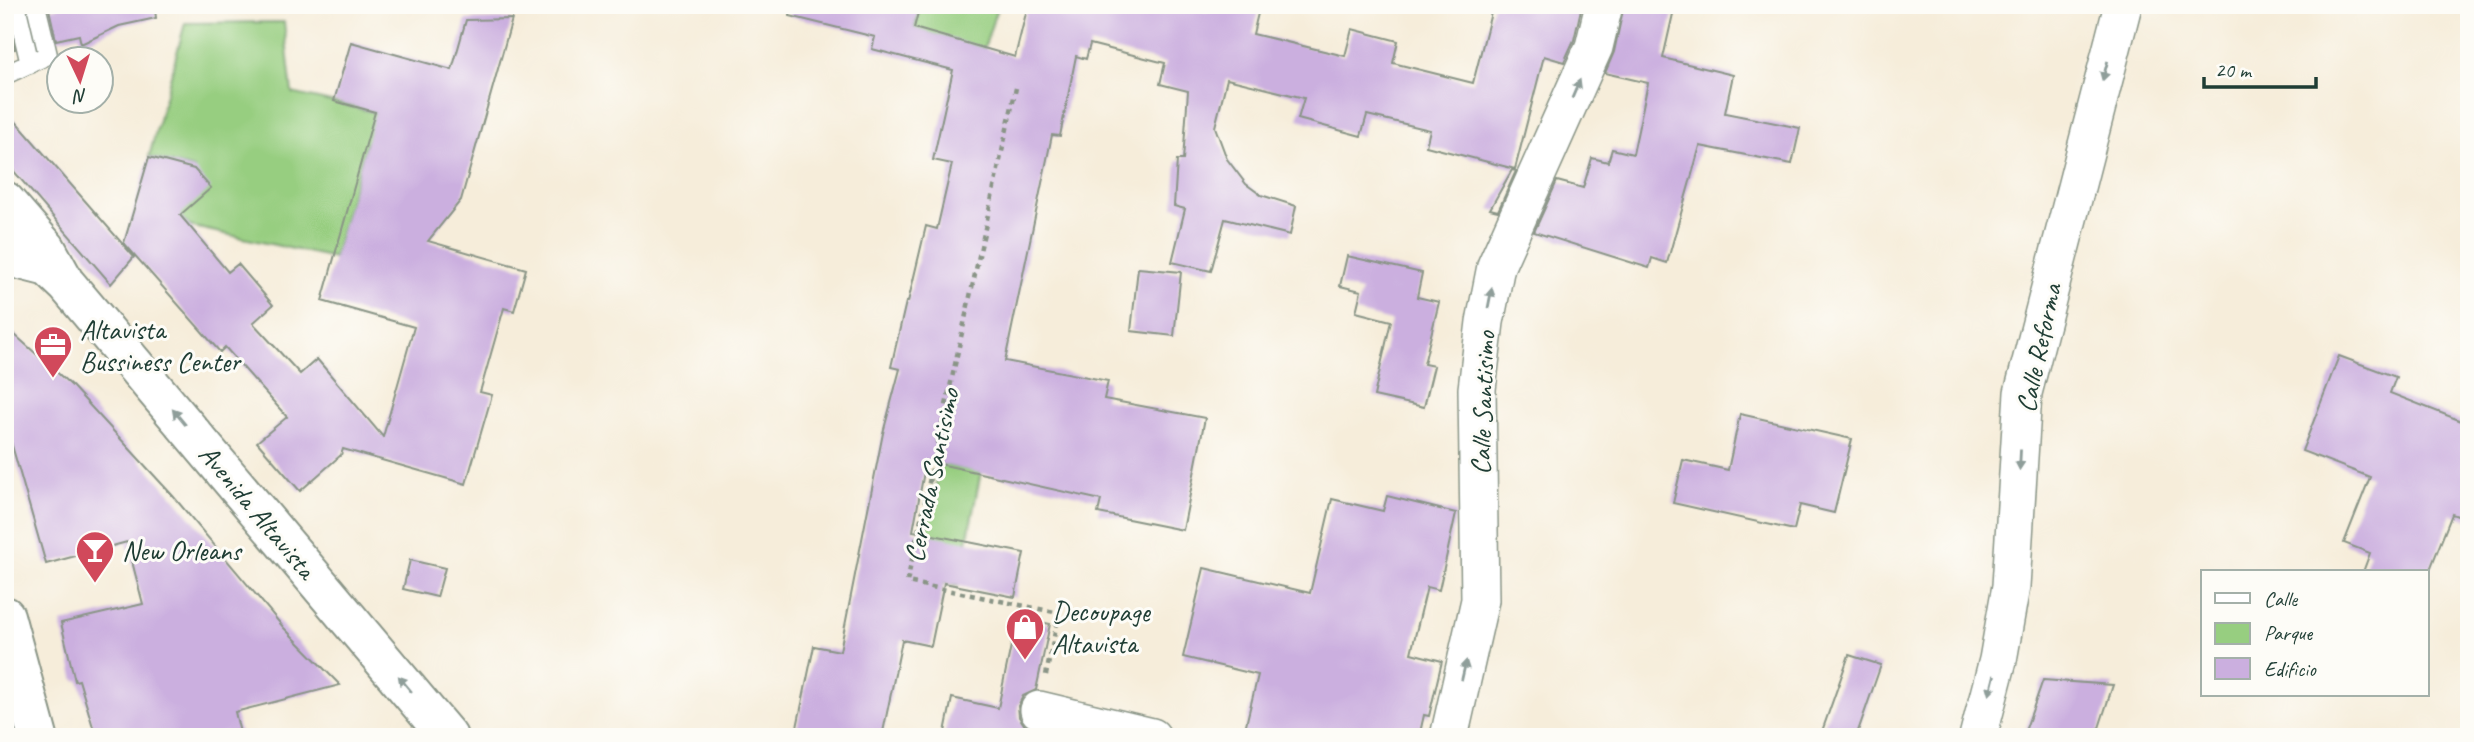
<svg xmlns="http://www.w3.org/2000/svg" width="2474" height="742" font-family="Caveat,sans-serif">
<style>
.green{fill:#97ce80;stroke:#5b865a;stroke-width:2}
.building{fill:#cbafdf}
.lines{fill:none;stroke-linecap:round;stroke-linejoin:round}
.service-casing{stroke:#8a9587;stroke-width:21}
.minor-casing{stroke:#8a9587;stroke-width:40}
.tertiary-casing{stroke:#8a9587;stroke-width:42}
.primary-casing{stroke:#8a9587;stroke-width:42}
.path{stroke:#8a9587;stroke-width:4.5;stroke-dasharray:5 5;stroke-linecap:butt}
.service{stroke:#fff;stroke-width:18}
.minor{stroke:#fff;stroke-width:37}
.tertiary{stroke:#fff;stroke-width:38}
.primary{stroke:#fff;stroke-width:38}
.oneway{fill:#8f9e9a}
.labels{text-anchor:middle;stroke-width:6;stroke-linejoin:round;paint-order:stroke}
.poi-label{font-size:28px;fill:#1f3d34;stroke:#fdfcf7;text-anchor:start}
.street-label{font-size:28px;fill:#1f3d34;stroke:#fdfcf7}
</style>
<rect width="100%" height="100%" fill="#fdfcf7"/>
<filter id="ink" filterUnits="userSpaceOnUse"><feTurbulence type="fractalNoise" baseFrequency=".0143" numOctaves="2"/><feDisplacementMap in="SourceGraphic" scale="14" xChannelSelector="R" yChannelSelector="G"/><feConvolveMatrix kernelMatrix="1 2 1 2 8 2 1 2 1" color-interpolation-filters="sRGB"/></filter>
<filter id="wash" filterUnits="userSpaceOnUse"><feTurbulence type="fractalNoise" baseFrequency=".00686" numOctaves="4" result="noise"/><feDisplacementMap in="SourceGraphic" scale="28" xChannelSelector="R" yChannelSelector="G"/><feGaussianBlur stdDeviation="1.57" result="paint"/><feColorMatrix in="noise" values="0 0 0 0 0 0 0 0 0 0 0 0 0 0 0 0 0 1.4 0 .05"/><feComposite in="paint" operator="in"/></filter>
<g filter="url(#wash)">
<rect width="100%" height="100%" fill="#f6edda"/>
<path class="green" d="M920,5H998L984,49L914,29Z
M284,22L292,93L382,114L366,144L334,258L189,226L179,215L194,169L149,157L185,23Z
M940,464L981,472L958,586L917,578Z"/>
<g id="blocks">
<path class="building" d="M71,5H165L155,10L156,18L119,26L81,44L79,35L56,40L49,9Z
M791,5H920L914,28L1015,57L1028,5H1180L1208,12L1210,5H1260L1253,34L1345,56L1352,29L1398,41L1393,63L1473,83L1493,5H1582L1574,40L1564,62L1544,56L1515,169L1426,146L1430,130L1367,115L1361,136L1298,119L1304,98L1227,79L1215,127L1227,159L1246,184L1261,195L1296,206L1290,235L1225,219L1211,271L1172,262L1185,209L1174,206L1177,160H1183L1188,91L1160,84L1165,63L1090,44L1086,59L1076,56L1060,136L1052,135L1005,361L1108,381L1104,399L1205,418L1183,530L1098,513L1101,500L926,461L913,531L1024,553L1015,597L944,583L931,646L902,640L882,737H795L814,646L840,651L883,433L900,369L891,367L906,302H908L926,226L937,229L952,164L933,160L953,70L872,49L875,37L790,16Z
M1624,5H1675L1663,58L1733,75L1725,113L1800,128L1792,164L1700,146L1667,263L1652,258L1649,268L1534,232L1557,181L1583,188L1592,158L1608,162L1612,149L1633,154L1648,83L1605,73L1614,52Z
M7,16L15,49L5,51V17Z
M512,19L461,200L428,241L526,269L514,311L504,308L480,392L492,395L466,484L343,449L341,455L300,491L257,442L287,417L225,347L220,352L124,243L149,157L194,169L211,188L180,215L228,272L238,264L273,305L253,323L300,374L317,359L383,437L414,327L322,301L375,112L334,101L351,42L452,70L466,20Z
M5,109L134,257L111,284L5,161Z
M1512,170L1516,171L1498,211L1490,209Z
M1347,256L1422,273L1417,297L1439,302L1424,364L1434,366L1424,407L1374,396L1391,321L1356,312L1361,291L1340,286Z
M1138,268L1181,272L1174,336L1131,331Z
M5,326L72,386L173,496L284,628L340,685L235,712L241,737H96L79,680L75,681L61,623L143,604L127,542L46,564L5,421Z
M2339,356L2396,377L2390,393L2469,424V520L2452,514L2429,572H2363L2370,553L2344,543L2370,477L2302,451Z
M1740,414L1852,439L1834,513L1800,505L1794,530L1673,503L1683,460L1728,470Z
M1387,496L1456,513L1439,590L1427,587L1411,653L1442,661L1429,716L1424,715L1419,737H1243L1258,675L1183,657L1204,568L1310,593L1332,499L1383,511Z
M410,560L445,568L437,597L403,589Z
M1017,617L1050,624L1036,690L1023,696L1018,706L1019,717L1025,726L1033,730L1061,737H944L952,698L998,708Z
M1849,655L1881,665L1856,737H1820Z
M2043,680L2113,685L2096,737H2023Z"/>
</g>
</g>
<g filter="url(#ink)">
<use href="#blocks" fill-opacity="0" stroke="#8a9587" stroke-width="2"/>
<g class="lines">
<g class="service-casing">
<path id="service" d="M16,5L30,64
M5,75L48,55L36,5"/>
</g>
<g class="minor-casing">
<path id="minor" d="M1039,710L1152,737
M1449,737L1480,600L1477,389L1485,322L1496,266L1594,47L1604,5
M1978,737L1998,660L2011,586L2023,393L2123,5"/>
</g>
<g class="tertiary-casing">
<path id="tertiary" d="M5,201L46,248L62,277
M5,256L48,267L67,285L448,737"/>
</g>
<g class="primary-casing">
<path id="primary" d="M5,616L38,737"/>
</g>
<path class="path" d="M1016,88L907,582L1059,613L1046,675"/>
<use href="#service" class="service"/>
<use href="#minor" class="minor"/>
<use href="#tertiary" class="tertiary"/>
<use href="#primary" class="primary"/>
</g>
<defs><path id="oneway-solid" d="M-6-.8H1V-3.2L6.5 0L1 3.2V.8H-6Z" transform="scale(1.75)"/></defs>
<g class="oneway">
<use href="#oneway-solid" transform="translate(2105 71) rotate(105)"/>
<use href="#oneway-solid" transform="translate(1576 89) rotate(-67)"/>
<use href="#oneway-solid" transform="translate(1490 298) rotate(-79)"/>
<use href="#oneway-solid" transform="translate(179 417) rotate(-130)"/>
<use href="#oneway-solid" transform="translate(2020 460) rotate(93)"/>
<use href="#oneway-solid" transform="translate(1464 670) rotate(-77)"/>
<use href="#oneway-solid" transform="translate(405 684) rotate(-130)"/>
<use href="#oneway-solid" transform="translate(1992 685) rotate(104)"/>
</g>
</g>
<defs>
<g id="office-pin" transform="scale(2.0125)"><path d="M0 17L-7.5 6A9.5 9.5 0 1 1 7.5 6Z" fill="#d1495b" stroke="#fdfcf7"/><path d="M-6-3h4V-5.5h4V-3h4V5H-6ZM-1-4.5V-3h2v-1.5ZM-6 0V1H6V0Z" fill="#fff"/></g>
<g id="bar-pin" transform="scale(2.0125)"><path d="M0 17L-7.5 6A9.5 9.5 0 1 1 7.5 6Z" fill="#d1495b" stroke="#fdfcf7"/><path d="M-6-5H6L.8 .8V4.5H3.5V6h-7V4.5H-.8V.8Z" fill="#fff"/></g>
<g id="shop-pin" transform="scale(2.0125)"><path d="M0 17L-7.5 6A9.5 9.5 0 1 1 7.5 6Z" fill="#d1495b" stroke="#fdfcf7"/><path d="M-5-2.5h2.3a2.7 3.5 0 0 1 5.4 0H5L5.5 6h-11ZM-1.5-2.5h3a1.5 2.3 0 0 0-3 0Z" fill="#fff"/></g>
</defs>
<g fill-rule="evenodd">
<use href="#office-pin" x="53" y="345"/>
<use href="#bar-pin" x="95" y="550"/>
<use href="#shop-pin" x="1025" y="627"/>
</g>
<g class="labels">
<g class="poi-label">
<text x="80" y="339">Altavista<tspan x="80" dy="32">Bussiness Center</tspan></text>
<text x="122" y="560">New Orleans</text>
<text x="1052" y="621">Decoupage<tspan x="1052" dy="32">Altavista</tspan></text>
</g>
<g class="street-label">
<text transform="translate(2038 348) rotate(-78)" y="10">Calle Reforma</text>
<text transform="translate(1482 403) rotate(-88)" y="10">Calle Santisimo</text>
<text transform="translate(931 475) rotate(-78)" y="10">Cerrada Santisimo</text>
<text transform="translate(258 511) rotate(50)" y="10">Avenida Altavista</text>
</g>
</g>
<rect width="2474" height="742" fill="none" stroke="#fdfcf7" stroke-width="28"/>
<rect x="2201" y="570" width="228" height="126" fill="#fdfcf7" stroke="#a4b0a9" stroke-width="2"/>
<rect x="2215" y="593" width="35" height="10" fill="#ffffff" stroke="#a4b0a9" stroke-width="2"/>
<text x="2264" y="606" font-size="21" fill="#1f3d34">Calle</text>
<rect x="2215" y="623" width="35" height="21" fill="#97ce80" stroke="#a4b0a9" stroke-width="2"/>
<text x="2264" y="640" font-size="21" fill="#1f3d34">Parque</text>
<rect x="2215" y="658" width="35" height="21" fill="#cbafdf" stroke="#a4b0a9" stroke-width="2"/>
<text x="2264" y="676" font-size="21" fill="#1f3d34">Edificio</text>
<g transform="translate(80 80) rotate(176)"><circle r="33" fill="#fdfcf7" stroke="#a4b0a9" stroke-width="2"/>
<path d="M0-5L12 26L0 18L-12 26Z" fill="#d1495b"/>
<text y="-10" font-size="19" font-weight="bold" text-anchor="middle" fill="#1f3d34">N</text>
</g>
<path d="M2204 77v10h112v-10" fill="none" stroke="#1f3d34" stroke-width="3.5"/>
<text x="2215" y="77" font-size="21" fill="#1f3d34" stroke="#fdfcf7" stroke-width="5" paint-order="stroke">20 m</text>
</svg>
